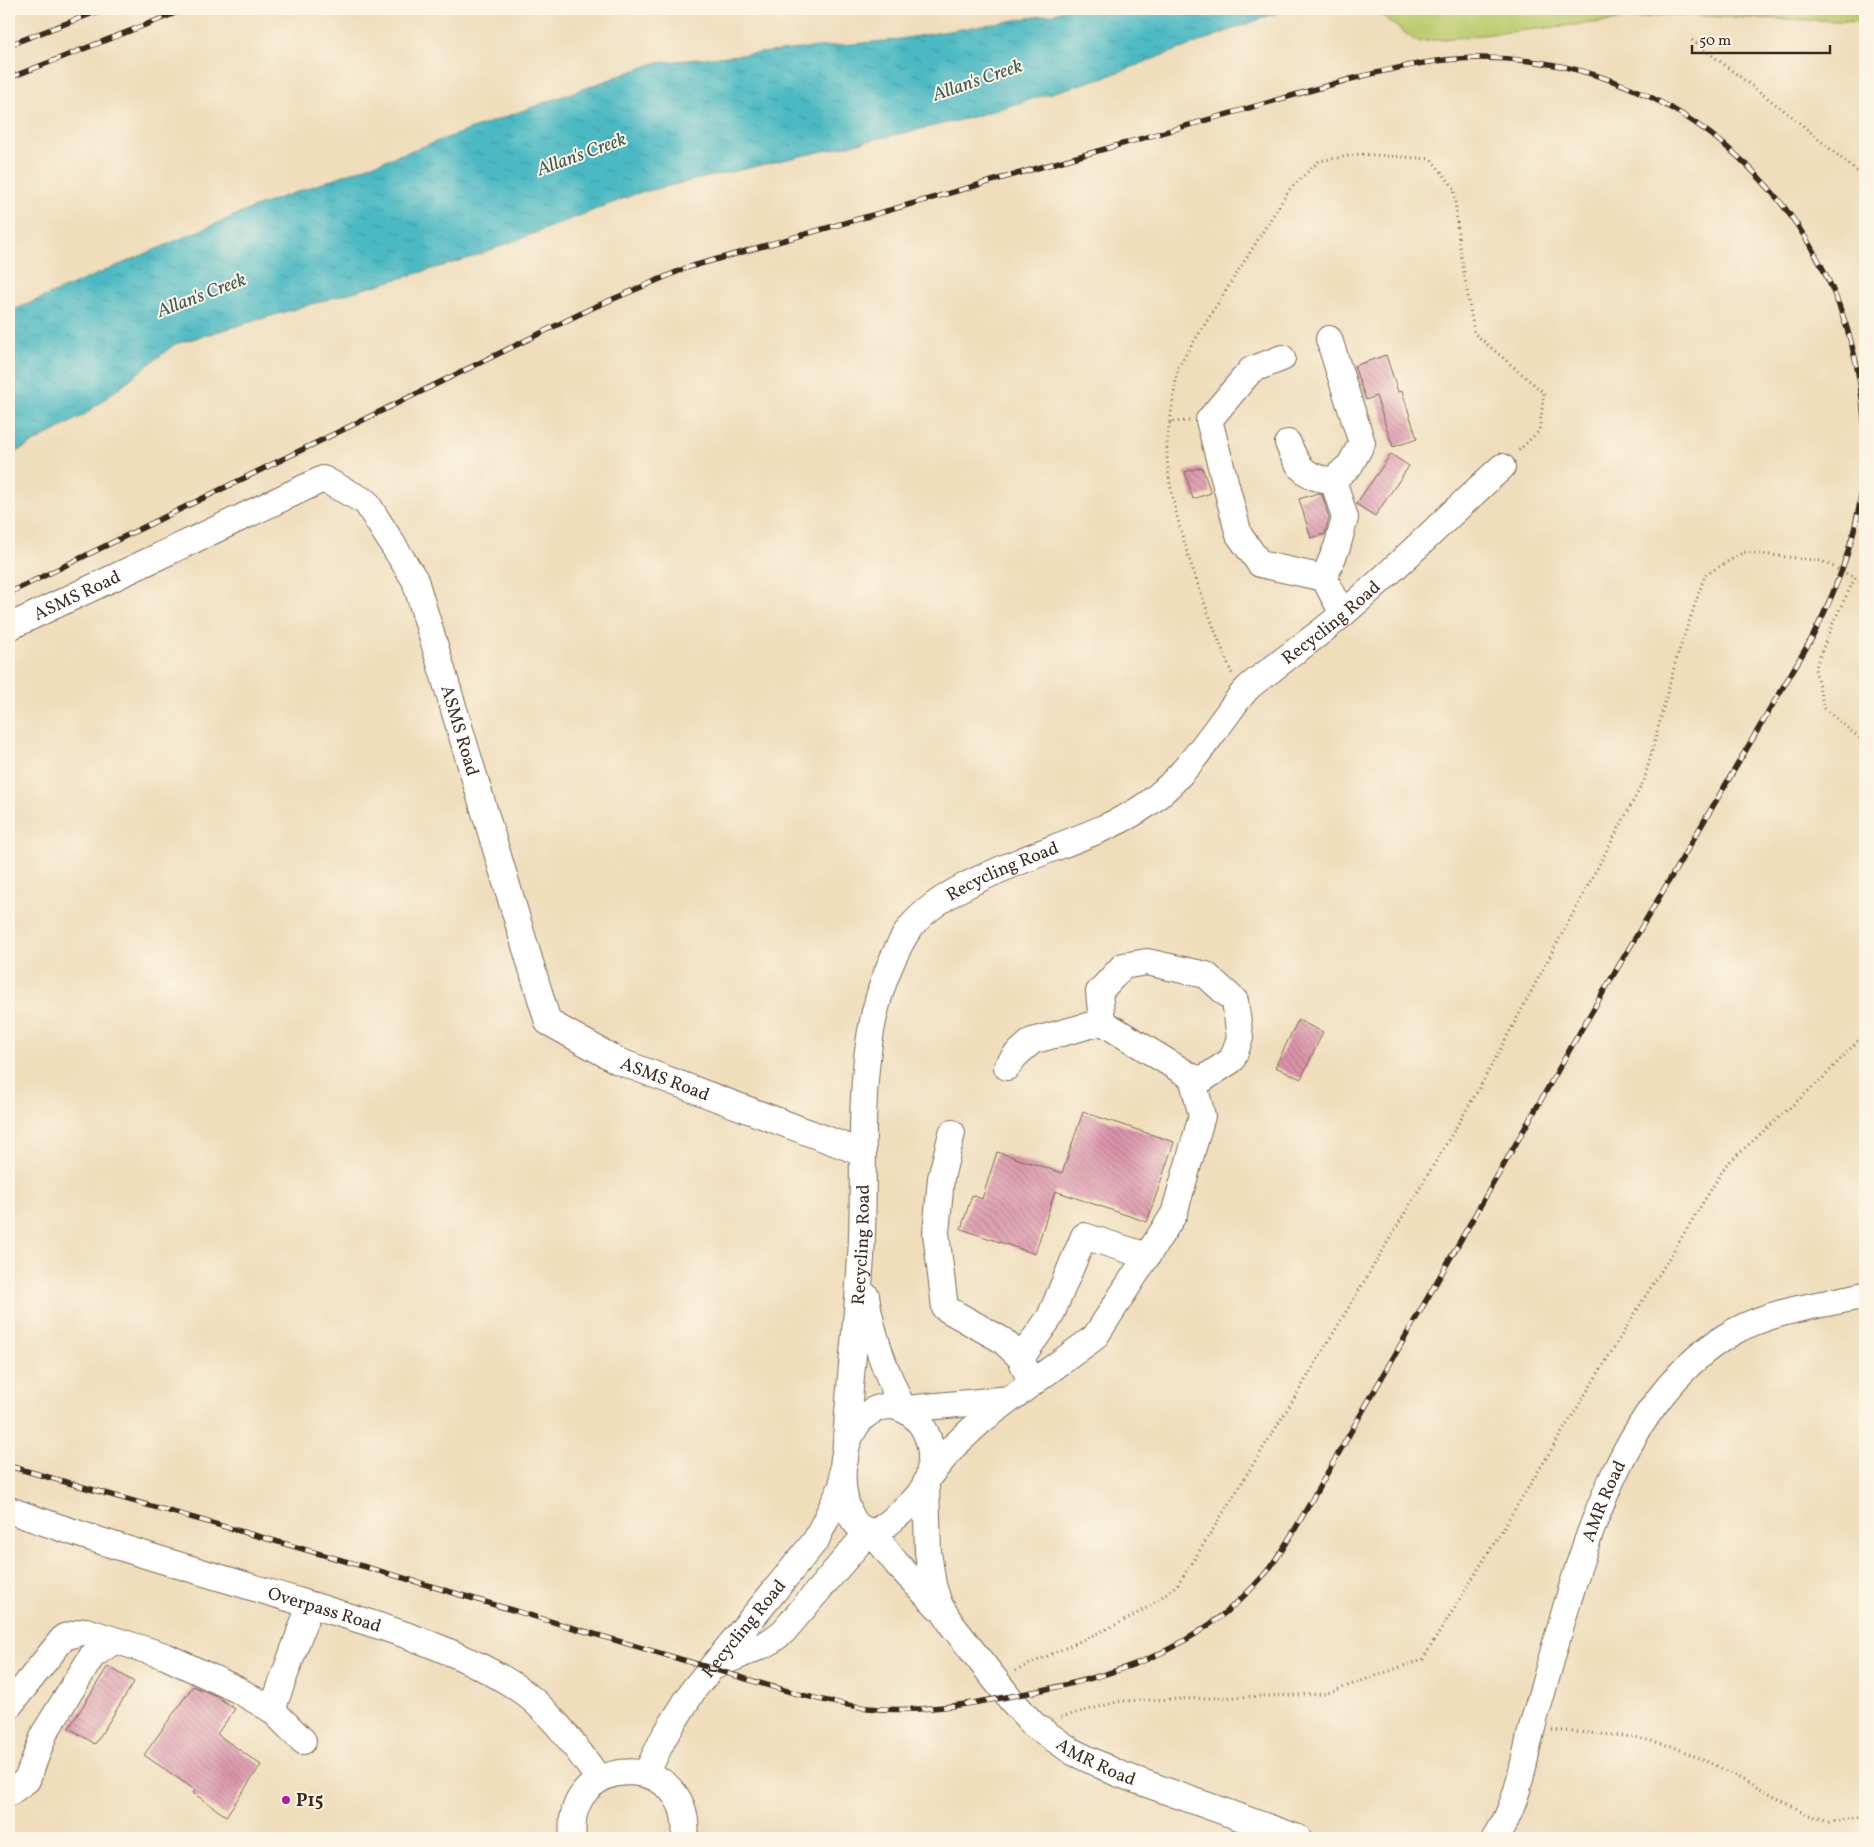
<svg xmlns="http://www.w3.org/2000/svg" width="1874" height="1847" font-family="Vollkorn,serif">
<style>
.green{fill:#bccc6f;stroke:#7c7b46}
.water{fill:url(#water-ripples);stroke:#437270}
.building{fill:url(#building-back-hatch)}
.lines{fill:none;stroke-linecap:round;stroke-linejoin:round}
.minor-casing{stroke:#7a6955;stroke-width:28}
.path{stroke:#7a6955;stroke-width:3;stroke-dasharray:1 4;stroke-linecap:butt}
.minor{stroke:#fff;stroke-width:26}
.rail-casing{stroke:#3b2a1e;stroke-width:5.5}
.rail{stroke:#fcf5e5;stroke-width:4;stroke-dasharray:11;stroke-linecap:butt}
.poi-dot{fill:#b5179e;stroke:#fcf5e5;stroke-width:2}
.labels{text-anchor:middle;stroke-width:4;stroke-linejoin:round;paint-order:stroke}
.street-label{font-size:18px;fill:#3b2a1e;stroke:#fcf5e5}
.poi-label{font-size:18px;font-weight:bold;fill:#3b2a1e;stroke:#fcf5e5;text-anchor:start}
.water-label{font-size:19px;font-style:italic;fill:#415c58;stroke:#fcf5e5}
</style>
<defs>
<pattern id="water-ripples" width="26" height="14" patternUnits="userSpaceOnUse" patternTransform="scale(1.25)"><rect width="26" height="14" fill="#4bb9c3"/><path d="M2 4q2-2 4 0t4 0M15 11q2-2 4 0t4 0" fill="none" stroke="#40979e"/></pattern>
<pattern id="building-back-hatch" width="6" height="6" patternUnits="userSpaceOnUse" patternTransform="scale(1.25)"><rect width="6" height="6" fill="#db94ab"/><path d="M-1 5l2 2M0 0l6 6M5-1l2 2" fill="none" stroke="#b3798b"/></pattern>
</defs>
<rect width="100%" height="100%" fill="#fcf5e5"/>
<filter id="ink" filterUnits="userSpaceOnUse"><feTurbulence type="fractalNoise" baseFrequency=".02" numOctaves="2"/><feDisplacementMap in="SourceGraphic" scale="10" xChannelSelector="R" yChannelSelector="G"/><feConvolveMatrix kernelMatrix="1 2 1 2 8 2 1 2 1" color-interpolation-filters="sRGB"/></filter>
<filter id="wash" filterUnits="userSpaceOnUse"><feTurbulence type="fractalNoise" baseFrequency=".0096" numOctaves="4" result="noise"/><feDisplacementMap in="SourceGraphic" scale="20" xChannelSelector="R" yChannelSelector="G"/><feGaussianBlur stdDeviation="1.12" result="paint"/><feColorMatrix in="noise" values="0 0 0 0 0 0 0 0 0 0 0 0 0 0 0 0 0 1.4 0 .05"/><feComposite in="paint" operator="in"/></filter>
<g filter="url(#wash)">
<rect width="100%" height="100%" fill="#efddbb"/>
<path class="green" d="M1373,9H1865V22L1666,15L1417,42Z"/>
<path class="water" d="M1064,9H1287L1108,76L969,118L638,193L473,257L175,344L84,415L9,456V312L255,207L655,63L894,40L1053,14Z"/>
<g id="blocks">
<path class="building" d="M1386,355L1398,392L1402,391L1417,439L1393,447L1376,396L1366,400L1354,366Z
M1391,454L1409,466L1375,516L1356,504Z
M1202,467L1211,493L1193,499L1185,472Z
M1318,493L1322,494L1329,518L1325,534L1311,538L1299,499Z
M1298,1020L1323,1032L1301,1079L1275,1067Z
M1083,1112L1174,1142L1147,1222L1055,1191L1035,1254L961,1229L972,1195L982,1199L997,1152L1062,1173Z
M108,1666L134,1682L95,1744L69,1728Z
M193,1686L216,1696L235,1709L217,1734L261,1765L226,1816L193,1793L195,1790L144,1755Z"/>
</g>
</g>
<g filter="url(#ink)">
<use href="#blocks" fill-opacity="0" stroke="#7a6955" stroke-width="1"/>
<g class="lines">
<g class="minor-casing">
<g id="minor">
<path d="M1282,358L1251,370L1209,420L1239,535L1260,564L1324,578L1343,614"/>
<path d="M1288,443C1297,467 1306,479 1333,480"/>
<path d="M1324,578L1337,547L1345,518L1333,480L1350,465L1362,443L1329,339"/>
<path id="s1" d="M9,627L323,479L366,502L415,580L548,1022L618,1061L863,1153"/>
<path d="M1007,1067L1015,1056L1032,1041L1102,1022"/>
<path d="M952,1133L941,1178L936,1233L945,1308L1002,1340L1021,1358L1031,1384"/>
<path d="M866,1296C872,1337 886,1372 903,1409"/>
<path d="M1021,1358L1050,1317L1084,1236L1147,1256"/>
<path d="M892,1406C924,1412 936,1445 929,1474C925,1492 910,1505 897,1516C891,1521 879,1532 871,1531C833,1531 827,1407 892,1406Z"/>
<path d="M906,1409L1010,1399"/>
<path id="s2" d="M845,1460C848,1392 857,1325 861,1257C868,1151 848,1034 904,937C938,876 1077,848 1137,811C1173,789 1197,755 1222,721C1230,711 1237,699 1246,690C1253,682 1263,676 1271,670C1295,651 1321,633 1344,613C1398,567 1449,515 1502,467"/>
<path d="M929,1476L954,1446L982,1420L1095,1337L1174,1214L1202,1116L1192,1077L1102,1022L1099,992L1123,966L1147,962L1206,975L1235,1001L1240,1038L1232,1060L1203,1079L1192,1077"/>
<path id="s3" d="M926,1484L928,1552L933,1585L939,1604L952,1625L1012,1701L1034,1725L1073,1752L1119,1774L1298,1838"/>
<path id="s4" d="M9,1510C104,1544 201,1572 298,1601C370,1623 448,1644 513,1685C549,1708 574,1745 599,1779"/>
<path d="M872,1532L897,1564L938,1607"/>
<path d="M715,1666L768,1643L783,1632L869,1531"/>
<path d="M9,1706L64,1637L86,1631L165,1656L236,1689L272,1710"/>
<path d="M303,1741L272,1710L310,1605"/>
<path id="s5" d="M646,1774L664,1737L694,1689L816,1540L843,1484"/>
<path d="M9,1793L27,1780L45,1732L92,1656L114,1641"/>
<path d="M573,1838C563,1751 694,1750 685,1838"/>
<path id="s6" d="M1495,1838C1520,1804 1524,1753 1536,1713C1574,1586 1609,1401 1735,1331C1774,1310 1822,1305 1865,1295"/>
</g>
</g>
<path class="path" d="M1692,40L1791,116L1865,178
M1189,421L1170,422C1153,482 1209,615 1232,674
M1170,422L1178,367L1289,190L1319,161L1360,154L1431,159L1454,188L1459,242L1474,333L1544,393L1539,431L1517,452
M1855,578L1832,625L1815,669L1824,708L1865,743
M1015,1671L1126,1620L1153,1604L1177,1585L1192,1563L1306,1379L1480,1087L1644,781L1676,660L1705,575L1744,552L1822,561L1865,583
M1061,1717L1121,1701L1325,1694L1423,1659L1726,1165L1824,1077L1865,1033
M1552,1730L1635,1737L1671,1746L1711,1763L1809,1815L1829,1821L1865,1817"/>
<use href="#minor" class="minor"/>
<g class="rail-casing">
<path id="rail" d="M9,45L104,9
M9,78L186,9
M9,593L592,308L686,268L1351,79C1395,68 1436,58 1481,58C1694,58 1859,227 1865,437
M9,1466C160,1509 311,1550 461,1595C543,1619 625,1643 707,1667C760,1683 813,1701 868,1708C917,1713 965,1705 1012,1696C1110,1678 1195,1654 1263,1576C1275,1563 1284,1546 1294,1531L1581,1030L1812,638C1841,581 1861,525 1865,460"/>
</g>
<use href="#rail" class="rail"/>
</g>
</g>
<circle class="poi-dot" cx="286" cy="1800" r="5"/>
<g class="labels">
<g class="street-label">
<text dy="6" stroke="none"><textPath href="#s1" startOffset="75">ASMS Road</textPath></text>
<text dy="6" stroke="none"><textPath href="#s2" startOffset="1071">Recycling Road</textPath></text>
<text dy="6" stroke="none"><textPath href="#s1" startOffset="645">ASMS Road</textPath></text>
<text dy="6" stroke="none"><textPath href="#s2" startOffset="651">Recycling Road</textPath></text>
<text dy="6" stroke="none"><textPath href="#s1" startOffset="1080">ASMS Road</textPath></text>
<text dy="6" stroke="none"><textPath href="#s2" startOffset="216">Recycling Road</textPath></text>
<text dy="6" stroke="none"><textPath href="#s6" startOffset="355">AMR Road</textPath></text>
<text dy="6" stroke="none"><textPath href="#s4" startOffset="331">Overpass Road</textPath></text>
<text dy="6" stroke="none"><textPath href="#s5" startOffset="176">Recycling Road</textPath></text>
<text dy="6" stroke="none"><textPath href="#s3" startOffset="348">AMR Road</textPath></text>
</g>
<g class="poi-label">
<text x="296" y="1806">P15</text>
</g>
<g class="water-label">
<text transform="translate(977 79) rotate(-19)" y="7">Allan's Creek</text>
<text transform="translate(581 153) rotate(-20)" y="7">Allan's Creek</text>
<text transform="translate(201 294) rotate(-21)" y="7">Allan's Creek</text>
</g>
</g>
<rect width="1874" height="1847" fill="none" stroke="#fcf5e5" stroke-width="30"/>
<path d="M1692 45v8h138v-8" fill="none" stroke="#3b2a1e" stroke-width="2.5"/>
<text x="1699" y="45" font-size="15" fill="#3b2a1e" stroke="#fcf5e5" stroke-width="4" paint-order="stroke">50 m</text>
</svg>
